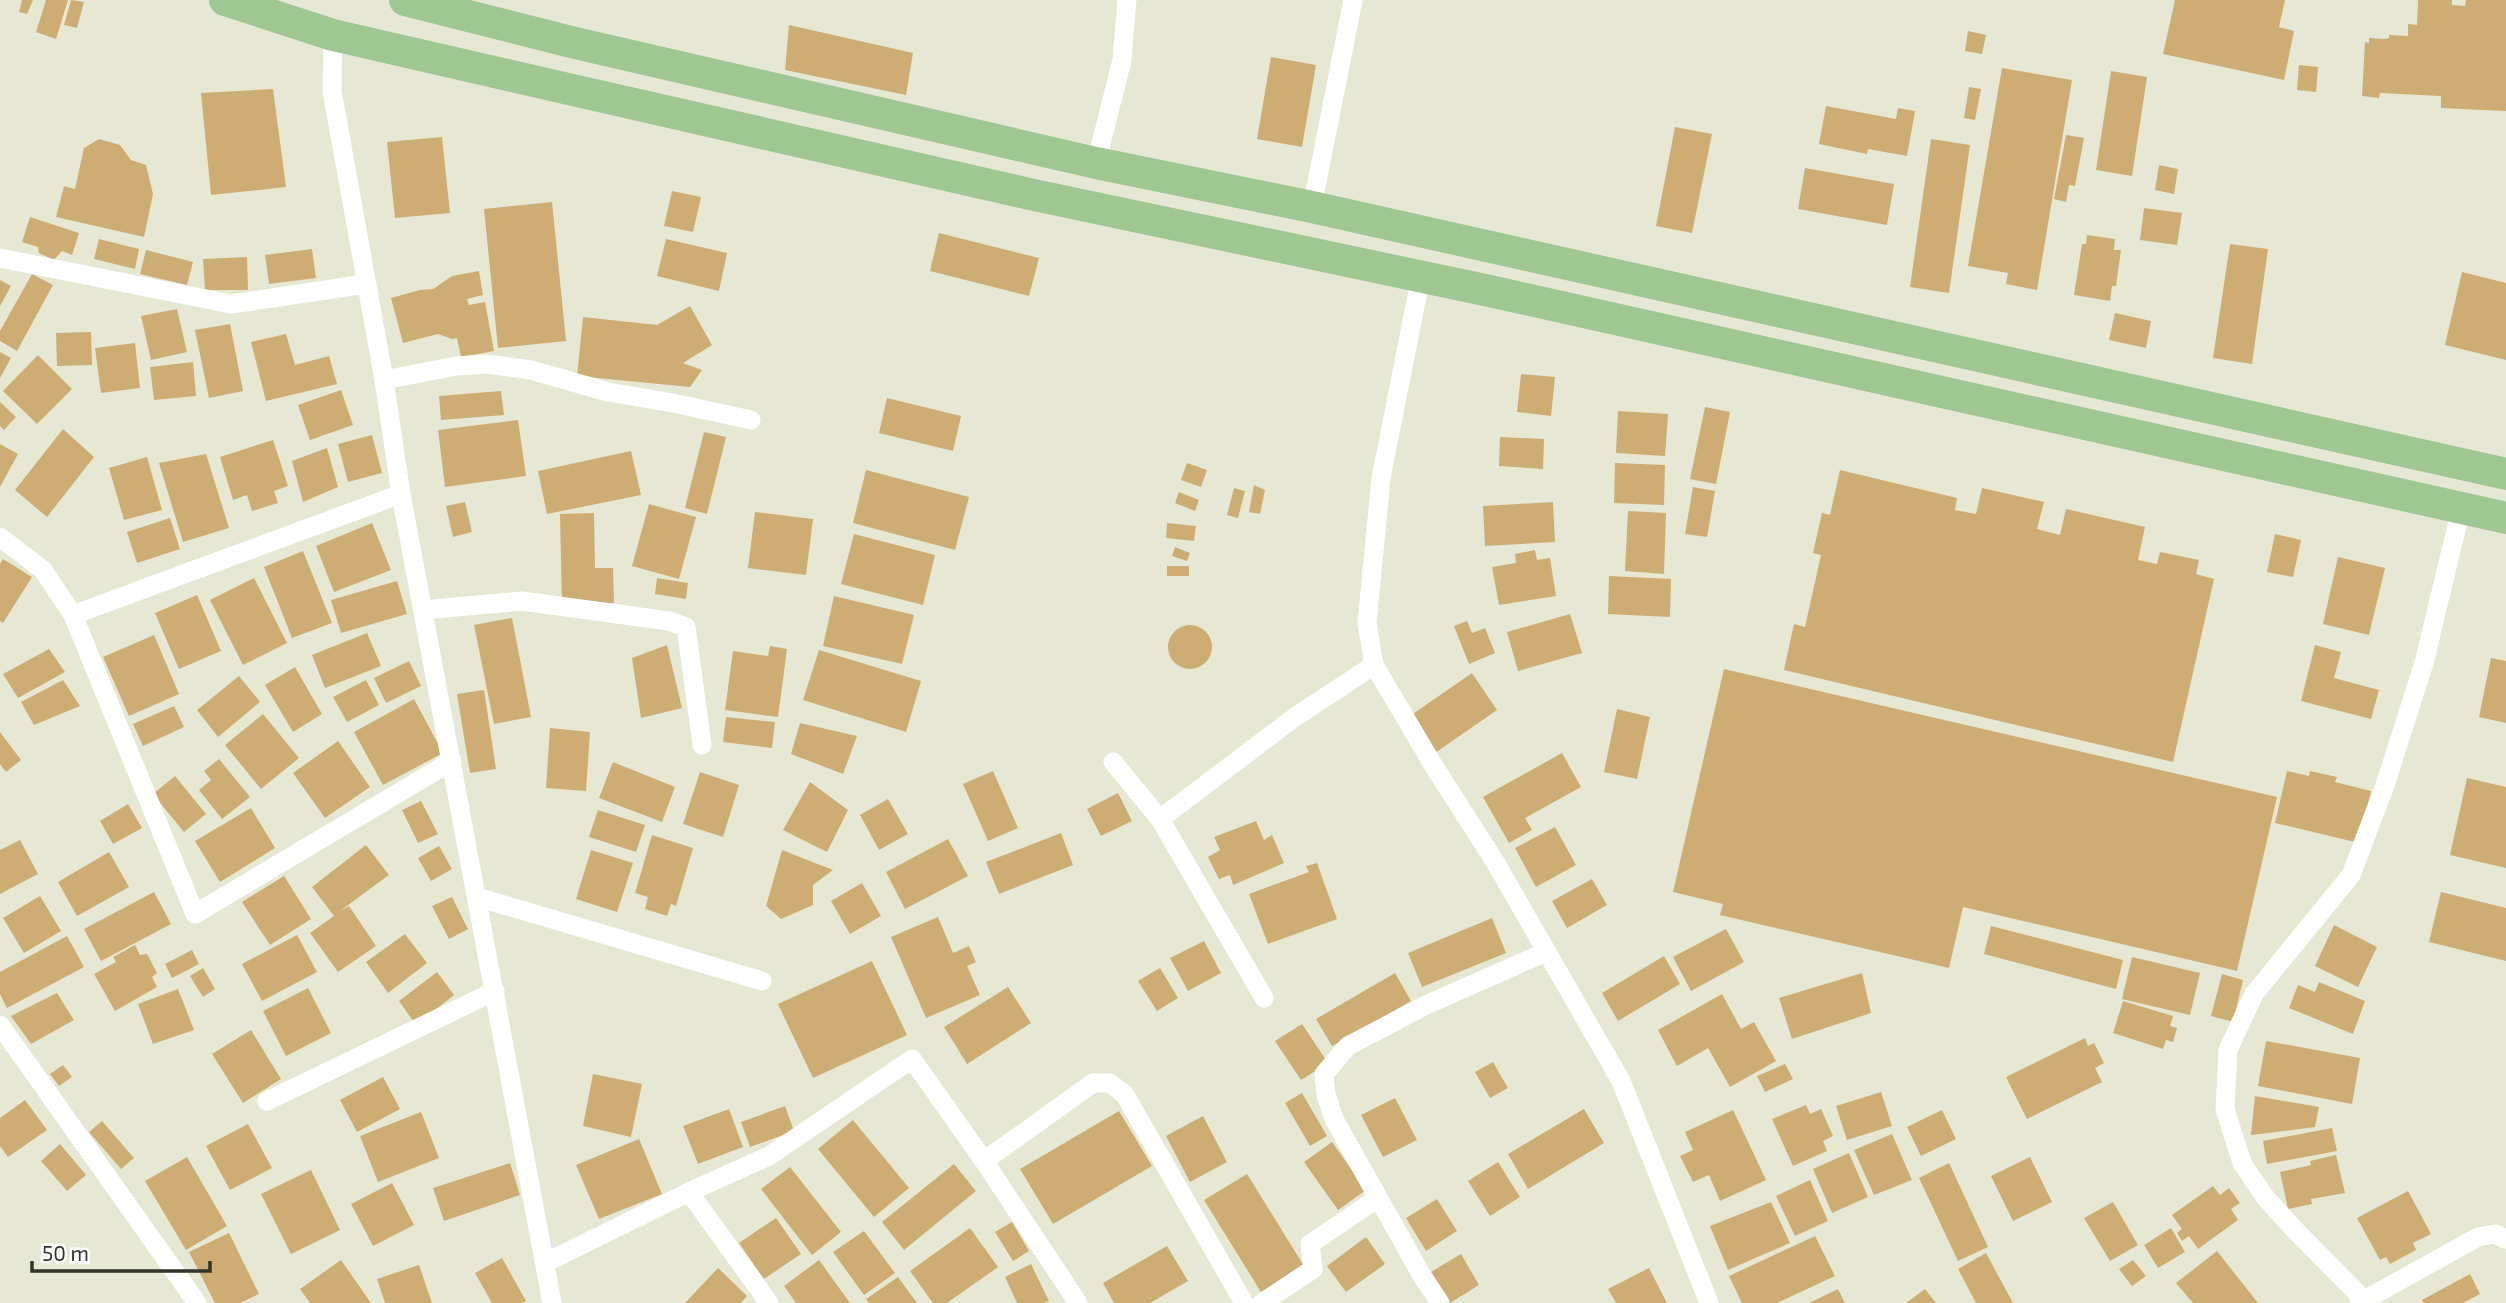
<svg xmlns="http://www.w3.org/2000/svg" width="2506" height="1303" font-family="'Exo 2',sans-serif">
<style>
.building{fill:#cdad73}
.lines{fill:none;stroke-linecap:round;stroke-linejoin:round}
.street{stroke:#fff;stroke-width:19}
.primary{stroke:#9fc793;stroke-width:32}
</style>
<rect width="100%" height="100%" fill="#e7e8d4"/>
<path class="building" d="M22,0H33L27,14L19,12Z
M46,0H68L56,39L36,32Z
M71,0L84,2L77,28L64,25Z
M2175,0H2285L2279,27L2294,31L2284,80L2163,54Z
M2418,0H2452V5L2465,6L2466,0H2506V111L2441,108V96L2380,93L2379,98L2362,96L2365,42L2369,43V38L2385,39L2389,38V35L2408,36V24L2417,25Z
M789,25L913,53L906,95L785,70Z
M1968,31L1986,35L1982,54L1965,51Z
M1271,57L1316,65L1302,147L1257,139Z
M2299,65L2318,67L2316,92L2297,90Z
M2002,68L2072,80L2037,290L2006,284L2008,273L1968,266Z
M2111,71L2147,77L2132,176L2096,170Z
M1969,87L1981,89L1975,120L1964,118Z
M273,89L286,187L211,195L201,93Z
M1826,106L1896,119L1898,108L1915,111L1907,156L1868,149L1867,154L1819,144Z
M1675,127L1712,134L1692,233L1656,226Z
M2066,135L2084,138L2075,186L2069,185L2066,202L2054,199Z
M442,137L450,213L395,218L387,142Z
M99,139L120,145L131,160L146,165L153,194L144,237L56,217L64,186L75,189L84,148Z
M1931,139L1970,145L1949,293L1910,287Z
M2159,165L2178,169L2174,194L2155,190Z
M1805,168L1894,184L1887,225L1798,209Z
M672,191L701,197L693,232L664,226Z
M552,202L566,341L498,348L484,209Z
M2144,208L2182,213L2177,245L2140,240Z
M30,217L79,233L72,255L62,251L54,260L39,253L38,247L22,242Z
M939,233L1039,258L1029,296L930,271Z
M2087,235L2115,239L2114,250H2121L2116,286H2112L2110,301L2074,295L2082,244H2086Z
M99,239L139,249L135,269L94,259Z
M666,239L727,253L719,291L657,276Z
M2230,244L2268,249L2252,364L2213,358Z
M312,249L316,278L269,284L265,255Z
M146,250L193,262L187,285L140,274Z
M247,257L248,290H205L203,259Z
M479,271L483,295L467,299L469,305L485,302L494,351L461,357L457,338L452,339L438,334L403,343L391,298L420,290L433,289L452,276Z
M2462,272L2506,283V360L2445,345Z
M32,274L53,285L17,351L0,341V331Z
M0,280L11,286L0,306Z
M690,306L712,345L683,363L702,370L690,387L577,376L583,317L657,325Z
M177,309L187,352L151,360L141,316Z
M2115,313L2151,321L2146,348L2109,340Z
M230,324L243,391L209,398L195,330Z
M91,332L92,365L57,366L56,333Z
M286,334L295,365L329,356L337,384L266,401L251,342Z
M135,343L140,388L101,393L95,348Z
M0,352L11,358L0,378Z
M38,355L72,389L37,424L3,391Z
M193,362L196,396L154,400L150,367Z
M1521,374L1555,377L1551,416L1517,412Z
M341,390L353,425L310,440L298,405Z
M501,391L504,415L441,420L439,396Z
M887,398L961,416L953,451L879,433Z
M0,402L16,417L4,430L0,426Z
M1705,407L1730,412L1716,484L1690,479Z
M1618,411L1668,414L1665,456L1616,453Z
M518,420L526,476L445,487L438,430Z
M63,429L94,457L47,517L15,490Z
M704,432L726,437L707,514L685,508Z
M372,435L382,473L348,482L338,444Z
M1500,437L1544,439L1543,469L1499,466Z
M273,440L288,486L274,491L278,503L252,511L247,495L233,500L220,457Z
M0,444L18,454L0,487Z
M327,448L338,487L303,502L292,461Z
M631,451L641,495L547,514L538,471Z
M206,454L229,528L183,542L159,463Z
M147,457L162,510L124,520L109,468Z
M1187,463L1207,470L1201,487L1181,480Z
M1615,463L1665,465L1664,505L1614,503Z
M866,470L969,497L955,550L853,523Z
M1840,470L1957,498L1955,510L1976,514L1982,488L2044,502L2037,529L2060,535L2066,509L2145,527L2138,560L2157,564L2160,552L2199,560L2196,574L2214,579L2173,762L1784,670L1794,624L1805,627L1821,555L1813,553L1822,513L1830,515Z
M1254,485L1265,490L1260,514L1249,512Z
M1693,487L1715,491L1707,537L1685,534Z
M1234,488L1245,491L1238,518L1227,515Z
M1179,492L1199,500L1195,511L1175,503Z
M465,502L472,532L453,537L446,506Z
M1553,502L1555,542L1485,546L1483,506Z
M649,504L696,517L679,579L632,566Z
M1628,511L1666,513L1664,574L1625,571Z
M755,512L813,519L806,575L748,568Z
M594,513L595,568H613L614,603L562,604L560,514Z
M170,518L180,549L137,563L127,532Z
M372,523L391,570L334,592L316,546Z
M1167,523L1196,526L1194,541L1166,538Z
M854,534L935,555L923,605L841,584Z
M2275,534L2301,540L2293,577L2267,572Z
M1175,547L1190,553L1187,561L1172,556Z
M1535,550L1537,560L1550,558L1556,596L1499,605L1492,567L1516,563L1515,554Z
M303,551L332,623L292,638L264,567Z
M2338,557L2385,568L2369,635L2323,624Z
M3,559L32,577L3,623L0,621V564Z
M1167,566H1189V576H1167Z
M1609,576L1671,579L1670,617L1608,614Z
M254,578L287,643L243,665L210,600Z
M657,578L688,583L686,599L655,594Z
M397,581L407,614L341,633L331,600Z
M197,595L221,651L179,669L155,613Z
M834,596L914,615L902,664L823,646Z
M1570,614L1582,653L1518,671L1507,632Z
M512,618L531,717L494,724L474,625Z
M1467,621L1472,633L1485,628L1495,653L1469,664L1454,626Z
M1168 647a22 22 0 1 1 44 0a22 22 0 1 1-44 0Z
M367,633L381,666L325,688L312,655Z
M154,635L179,694L129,716L103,657Z
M667,645L682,708L641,718L632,658Z
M2315,645L2341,652L2334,678L2379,690L2371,719L2301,701Z
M770,646L787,649L778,717L725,710L733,651L768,656Z
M49,649L65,672L18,698L3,674Z
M819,650L921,681L906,732L803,700Z
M2491,658L2506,661V723L2479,717Z
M409,661L421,686L386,703L374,678Z
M295,667L322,714L293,732L265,685Z
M1724,669L2277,797L2237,971L1963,907L1949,968L1720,915L1723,904L1673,892Z
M1472,673L1497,710L1435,753L1410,716Z
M239,676L260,702L218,737L197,710Z
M63,680L80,706L34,725L21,702Z
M366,680L379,705L347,722L333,697Z
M484,690L496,769L470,773L457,694Z
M414,699L443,753L383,785L354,732Z
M174,706L184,727L143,746L133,724Z
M1617,709L1650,717L1637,779L1604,772Z
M263,714L299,758L261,789L225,745Z
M726,717L775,722L772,748L723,742Z
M800,723L857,736L843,774L791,754Z
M550,728L590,732L586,791L546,788Z
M0,732L21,760L6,772L0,764Z
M338,741L370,787L325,818L293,773Z
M1562,753L1581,787L1525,818L1532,830L1509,843L1483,797Z
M219,759L250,797L222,819L199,790L211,780L204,771Z
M613,762L675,787L662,822L599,798Z
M993,771L1018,828L988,841L963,784Z
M2287,771L2309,776L2310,771L2337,777L2335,782L2371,791L2359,843L2275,823Z
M700,772L739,785L723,837L683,824Z
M175,776L206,814L184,832L153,794Z
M2467,778L2506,787V868L2450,855Z
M810,782L848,810L827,852L783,830Z
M1118,793L1132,821L1101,836L1087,809Z
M888,799L908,834L879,850L860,815Z
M421,801L438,834L418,843L402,810Z
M128,804L142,828L113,844L100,821Z
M251,808L275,848L220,882L195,841Z
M598,810L645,825L636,852L589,837Z
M1256,821L1264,840L1272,835L1284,863L1233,885L1230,875L1219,879L1208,857L1220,850L1214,837Z
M1555,827L1576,865L1536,887L1515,848Z
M1061,833L1073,865L999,894L986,862Z
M652,835L693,848L676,906L671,904L667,916L645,909L648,897L635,893Z
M948,839L968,876L905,909L886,872Z
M20,840L38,874L0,894V850Z
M366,845L389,875L340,911L349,906L376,946L338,972L310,933L334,916L312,887Z
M439,846L452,869L431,881L418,858Z
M591,850L633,863L617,912L576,899Z
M782,850L833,870L813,885V905L781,919L766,906Z
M109,852L129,887L77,916L58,882Z
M1317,863L1337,919L1268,944L1249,894L1309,872L1306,866Z
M284,876L311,919L270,945L242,902Z
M1592,879L1607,905L1567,928L1552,901Z
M862,883L881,916L850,934L831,901Z
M154,892L171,924L101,961L84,929Z
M2441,892L2506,908V961L2429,942Z
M40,896L61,931L24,953L3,918Z
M452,897L468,929L449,939L432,906Z
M938,917L953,953L969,946L976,962L967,966L980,995L926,1018L891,937Z
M1492,918L1506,953L1422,987L1408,953Z
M2334,925L2377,947L2358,987L2315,966Z
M1991,926L2123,960L2116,989L1984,954Z
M1726,929L1744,962L1691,991L1673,957Z
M405,934L427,963L388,993L366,962Z
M297,935L317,972L262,1001L242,964Z
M67,936L84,967L7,1008L0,994V972Z
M1204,941L1221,973L1188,991L1170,958Z
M135,945L140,955L147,954L157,973L152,977L157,987L115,1011L94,974L116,962L113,957Z
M192,950L199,964L172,978L165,964Z
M1664,956L1680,984L1618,1021L1602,993Z
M2132,957L2200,973L2190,1015L2122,999Z
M872,961L907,1035L813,1078L778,1004Z
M203,968L215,989L203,997L190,976Z
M1160,968L1178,998L1157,1011L1138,981Z
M437,972L454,995L416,1025L399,1001Z
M1395,973L1411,1001L1332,1046L1316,1019Z
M1862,973L1871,1013L1792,1039L1779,998Z
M2222,974L2243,980L2233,1022L2211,1016Z
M2319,982L2365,1001L2353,1034L2289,1008L2298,985L2315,992Z
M1008,987L1031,1023L967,1064L944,1027Z
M308,988L331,1033L286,1056L263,1011Z
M178,989L194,1030L153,1044L138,1004Z
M57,993L74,1020L31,1044L11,1016Z
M1722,994L1741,1029L1754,1022L1776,1061L1730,1087L1708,1048L1677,1066L1658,1030Z
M2123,1001L2173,1016L2170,1026L2177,1028L2173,1042L2166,1040L2163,1049L2113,1033Z
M1302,1024L1328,1063L1301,1080L1275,1041Z
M251,1030L281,1079L243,1103L212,1054Z
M2085,1038L2088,1046L2094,1043L2104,1063L2095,1068L2102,1082L2027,1119L2006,1077Z
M2266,1041L2360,1058L2352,1104L2258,1086Z
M1493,1062L1508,1088L1490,1098L1475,1072Z
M1785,1064L1793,1079L1765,1092L1757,1076Z
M63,1065L72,1077L59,1086L50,1074Z
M593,1074L642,1084L631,1137L583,1126Z
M383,1077L400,1109L357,1132L340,1100Z
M1881,1092L1892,1126L1847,1140L1836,1106Z
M1302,1093L1327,1136L1310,1146L1285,1103Z
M2255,1096L2319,1107L2315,1127L2251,1135Z
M1395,1098L1417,1140L1383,1157L1361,1115Z
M25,1100L47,1130L8,1157L0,1146V1118Z
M1806,1105L1810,1114L1821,1109L1833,1136L1823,1141L1827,1151L1793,1166L1772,1119Z
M785,1106L794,1131L750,1147L741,1122Z
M729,1109L743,1147L698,1164L683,1126Z
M1584,1109L1604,1143L1528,1189L1508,1154Z
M1733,1110L1766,1180L1720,1201L1709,1175L1693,1182L1680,1156L1693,1150L1685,1132Z
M1942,1110L1956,1139L1921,1156L1907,1127Z
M1119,1111L1152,1166L1053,1224L1020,1169Z
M421,1112L439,1158L378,1182L360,1136Z
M1203,1116L1227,1162L1190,1182L1166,1136Z
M853,1120L909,1188L874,1217L818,1149Z
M102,1121L134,1158L121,1169L89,1132Z
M248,1124L272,1168L230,1190L206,1146Z
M2332,1128L2337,1151L2267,1164L2263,1141Z
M1892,1134L1912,1180L1874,1195L1854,1150Z
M639,1139L662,1194L599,1219L576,1165Z
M1332,1142L1366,1190L1338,1210L1304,1162Z
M60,1144L86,1175L67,1191L41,1161Z
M1849,1153L1868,1197L1832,1213L1813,1169Z
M2336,1155L2345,1193L2311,1199L2312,1204L2288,1209L2280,1172L2311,1165L2310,1161Z
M187,1157L227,1226L186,1250L145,1181Z
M2030,1157L2052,1202L2013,1221L1991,1176Z
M1498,1162L1520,1197L1490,1216L1468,1181Z
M510,1163L520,1195L444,1221L433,1188Z
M1949,1163L1988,1247L1958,1261L1919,1178Z
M954,1164L976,1191L904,1250L882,1222Z
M790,1167L841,1232L812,1255L761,1189Z
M311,1170L340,1230L291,1254L261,1194Z
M1247,1174L1304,1266L1261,1292L1204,1200Z
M1810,1180L1828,1221L1795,1236L1776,1196Z
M392,1183L414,1225L373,1246L351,1204Z
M2213,1186L2220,1195L2229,1188L2240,1203L2231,1209L2238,1220L2198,1249L2189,1236L2182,1241L2177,1233L2182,1229L2172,1215Z
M2408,1191L2431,1234L2413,1243L2416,1250L2390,1264L2386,1257L2380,1260L2357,1218Z
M1437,1199L1457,1231L1426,1251L1406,1218Z
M1771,1202L1790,1243L1728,1270L1710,1226Z
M2113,1202L2138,1245L2110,1261L2084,1218Z
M776,1218L801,1254L764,1279L739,1243Z
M1012,1222L1029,1251L1013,1261L995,1232Z
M970,1228L998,1267L947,1303H933L910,1271Z
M2171,1228L2185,1252L2158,1268L2144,1245Z
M864,1231L895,1273L864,1295L833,1252Z
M229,1233L259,1294L240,1303H215L189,1252Z
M1815,1236L1835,1276L1777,1303H1742L1729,1276Z
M1366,1237L1385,1264L1346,1292L1327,1266Z
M1167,1246L1188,1281L1150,1303H1114L1103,1283Z
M2217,1251L2258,1303H2193L2176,1283Z
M1986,1253L2013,1303H1976L1958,1269Z
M1461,1254L1479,1285L1450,1303L1431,1272Z
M502,1258L526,1301L522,1303H492L475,1273Z
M341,1260L371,1303H310L300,1289Z
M819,1260L850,1303H796L784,1286Z
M2133,1260L2146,1276L2132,1286L2119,1269Z
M1031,1264L1049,1301L1044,1303H1017L1005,1277Z
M419,1265L432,1303H385L377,1279Z
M718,1268L747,1296L741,1303H685Z
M1649,1268L1667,1303H1616L1608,1289Z
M2470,1274L2480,1294L2463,1303H2424L2422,1300Z
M898,1277L917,1303H869L866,1299Z
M1838,1289L1845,1303H1809Z
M1925,1289L1936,1303H1906Z"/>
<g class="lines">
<path class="street" d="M333,35L332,91L384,380L401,494L552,1303
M1096,163L1122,60L1127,0
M1312,207L1353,0
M0,258L231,304L366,284
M1421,276L1381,478L1367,623L1374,665L1435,768L1494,860L1621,1081L1709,1303
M384,380L456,366L486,364L531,370L608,392L673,403L751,420
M0,537L43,570L73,615L195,914L452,761
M423,610L522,601L669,621L686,627L702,745
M73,615L401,494
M1113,762L1160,819L1264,998
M1160,819L1295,717L1374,665
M477,897L762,981
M0,1025L197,1303
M267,1101L495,991
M984,1161L1093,1083H1110L1125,1095L1244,1303
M689,1192L769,1156L912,1059L984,1161L1078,1303
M545,1263L689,1192L769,1303
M2364,1300L2294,1229L2265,1197L2242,1163L2225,1109L2228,1050L2254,994L2351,875L2384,788L2424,663L2461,509
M1262,1303L1313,1269L1310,1244L1378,1198
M1440,1303L1421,1274L1334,1119L1326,1095L1324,1074L1348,1046L1426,1005L1546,952
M2359,1303L2478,1237L2495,1234L2506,1239"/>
<path class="primary" d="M225,0L333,35L564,88L1034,195L1485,290L2506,518
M405,0L571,42L1096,163L1312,207L2506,474"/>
</g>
<path d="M32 1261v10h178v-10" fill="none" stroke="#32322a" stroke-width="3.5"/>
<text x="42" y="1261" font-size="21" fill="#32322a" stroke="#ffffff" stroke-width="5" paint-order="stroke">50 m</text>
</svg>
